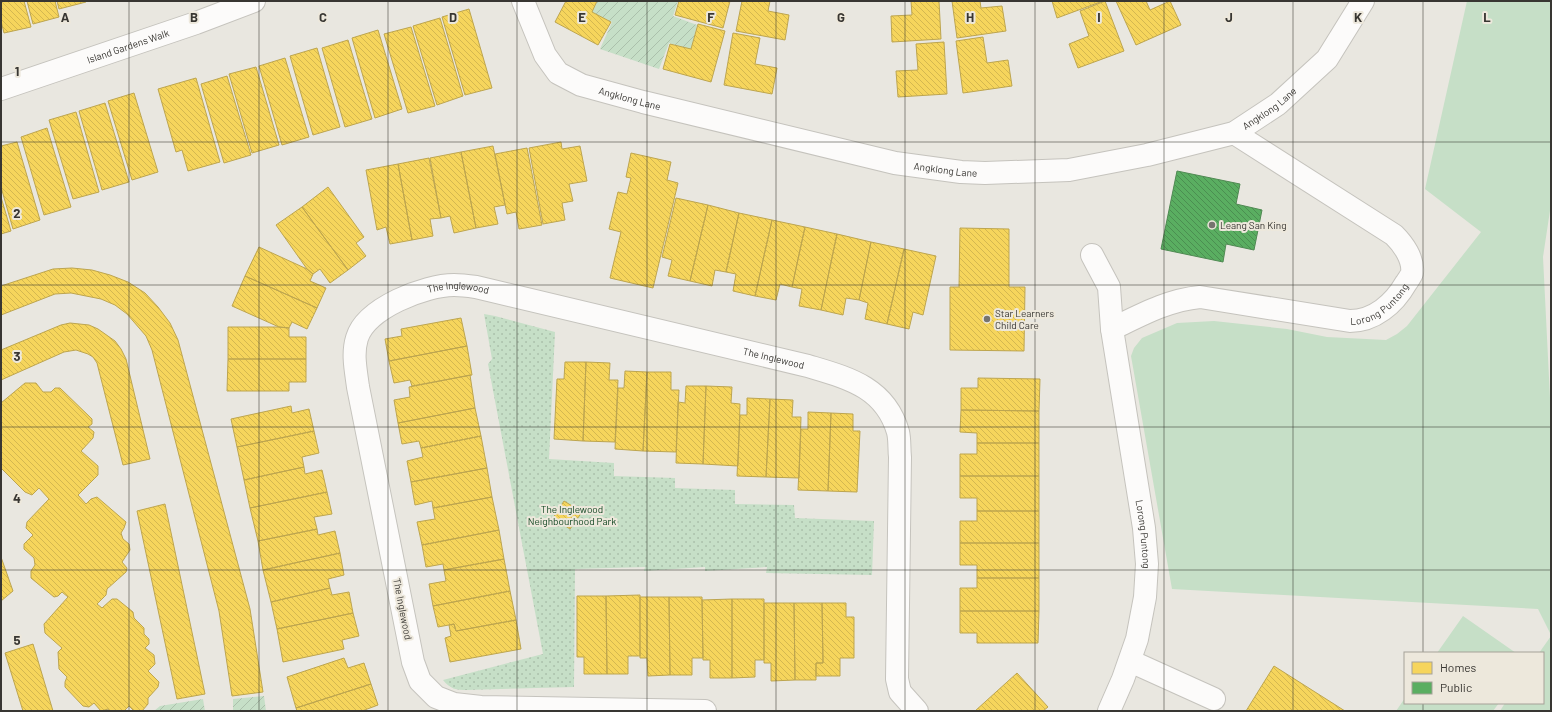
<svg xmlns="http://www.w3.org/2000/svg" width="1552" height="712" font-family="Barlow,sans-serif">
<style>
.grass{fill:#c6dfc7}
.park{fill:url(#park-dots)}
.garden{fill:url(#garden-furrows)}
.homes{fill:url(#homes-back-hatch);stroke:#bda54f}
.public{fill:url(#public-back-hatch);stroke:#508a53}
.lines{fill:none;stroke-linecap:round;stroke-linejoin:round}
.minor-casing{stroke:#c5c3bd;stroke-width:24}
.minor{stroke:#fcfbfa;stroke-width:22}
.grid{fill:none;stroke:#383632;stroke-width:1;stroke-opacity:0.55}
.poi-dot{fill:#76746f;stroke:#ede8dc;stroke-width:1.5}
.labels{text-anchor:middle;stroke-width:4;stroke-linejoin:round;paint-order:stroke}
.street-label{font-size:10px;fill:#383632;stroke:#ede8dc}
.poi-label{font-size:10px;fill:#383632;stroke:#ede8dc;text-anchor:start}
.park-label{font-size:10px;fill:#124722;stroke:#ede8dc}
.grid-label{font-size:13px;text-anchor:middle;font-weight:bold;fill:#383632;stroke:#ede8dc;stroke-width:4;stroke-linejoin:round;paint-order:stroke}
</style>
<defs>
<pattern id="park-dots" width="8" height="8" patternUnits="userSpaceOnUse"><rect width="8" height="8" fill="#c6dfc7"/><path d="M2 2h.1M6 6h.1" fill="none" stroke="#abc0ab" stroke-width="1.8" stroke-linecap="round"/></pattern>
<pattern id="garden-furrows" width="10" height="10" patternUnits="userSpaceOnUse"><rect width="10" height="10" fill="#c6dfc7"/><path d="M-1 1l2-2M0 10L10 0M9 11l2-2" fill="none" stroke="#abc0ab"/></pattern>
<pattern id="homes-back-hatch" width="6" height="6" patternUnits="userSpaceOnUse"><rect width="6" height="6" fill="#f6d55c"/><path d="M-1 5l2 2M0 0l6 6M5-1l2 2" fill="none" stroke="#d4b750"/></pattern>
<pattern id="public-back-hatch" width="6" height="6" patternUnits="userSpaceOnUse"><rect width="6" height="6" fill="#5aae61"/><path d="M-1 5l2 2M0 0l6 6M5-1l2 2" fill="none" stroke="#4b8e51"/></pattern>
</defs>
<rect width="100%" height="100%" fill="#e9e7e0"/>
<path class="grass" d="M1467,1H1551V204L1543,257L1551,418V635L1538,609L1172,589L1131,356L1134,348L1142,338L1177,323L1214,321L1287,329L1327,337L1386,340L1397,334L1407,326L1481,232L1425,189Z
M1463,616L1516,653H1437Z
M1551,636V711H1500L1505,703H1543V653H1539Z
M1405,698V703H1499L1493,711H1396Z"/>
<path class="park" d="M484,314L495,316L555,332L549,459L614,463V476L675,478V488L735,490V504L794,505L795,518L874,521L872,575L766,573L767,567L705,571V567L644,571L645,567L575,569L574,687L467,690C456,690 450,689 443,680L543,654L488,364L492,359Z"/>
<path class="garden" d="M598,1H678L673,16L697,25L691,50L669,43L659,69L600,49L612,22L591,12Z
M264,696L266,711H233V699Z
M203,699L205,711H154L160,706Z"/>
<path class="homes" d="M1,1H24L31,27L4,33L1,21Z
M27,1H55L59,17L33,24Z
M57,1H86V2L59,9Z
M566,1H597L592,12L611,22L598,45L555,22Z
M679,1H730L723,28L675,15Z
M742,1H770L768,11L789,15L785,40L736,31Z
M911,1H939L941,39L892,42L891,16L912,15Z
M952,1H980L981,8L1002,6L1006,31L957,38Z
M1052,1H1103L1057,18Z
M1105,1L1124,51L1078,68L1069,44L1089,36L1080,11Z
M1116,1H1146L1150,10L1170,1L1181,25L1136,45Z
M469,9L492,88L465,95L442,17Z
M440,18L463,96L437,105L413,26Z
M698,24L725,31L711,82L663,69L670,44L691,49Z
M411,27L435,106L408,113L384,34Z
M378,30L402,109L375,118L352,38Z
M733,33L760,38L755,64L777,68L772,94L724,85Z
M983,37L987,63L1008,60L1012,86L963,93L956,41Z
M348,40L372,119L345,127L322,48Z
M944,42L947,94L898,97L896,71L918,70L916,44Z
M317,48L340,127L313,135L290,56Z
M285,58L309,137L282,145L259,66Z
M256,67L279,145L252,153L229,74Z
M227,76L251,155L224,163L201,84Z
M196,78L220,162L188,171L182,150L176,152L158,89Z
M134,93L158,172L132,180L108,101Z
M105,103L129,182L102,190L79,111Z
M76,112L99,192L73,199L49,120Z
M47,128L71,207L44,215L21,137Z
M17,142L40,220L13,229L1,187V146Z
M561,142L562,149L580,146L587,181L569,184L573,201L562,203L565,220L543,224L529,148Z
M493,146L505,205L494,207L498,224L476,228L461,152Z
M527,148L542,225L519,229L516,212L507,214L495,154Z
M461,152L476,228L454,233L450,216L441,218L430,158Z
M631,153L671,162L667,180L678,183L653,288L610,278L621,232L609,229L618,192L627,194L631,178L626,177Z
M429,158L441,218L430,219L433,236L412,240L398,164Z
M398,164L412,240L390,244L386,227L377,230L366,170Z
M328,187L364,237L356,243L366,256L348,270L302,207Z
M1,197L11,231L1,234Z
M676,198L708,205L690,281L668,276L672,260L662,257Z
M708,205L739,213L726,272L715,270L712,286L690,281Z
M302,207L348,270L330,283L320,269L313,274L307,269L276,225Z
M739,213L772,220L755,296L733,291L736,274L726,272Z
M772,220L805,227L792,287L780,284L776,300L755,296Z
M805,227L837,234L821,310L799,306L802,289L792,287Z
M960,228L1009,229V287H1025L1024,351L950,350V287H959Z
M837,234L871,242L859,300L846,298L843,315L821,310Z
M871,242L904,249L887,324L865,319L868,303L859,300Z
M259,247L307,269L313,274L310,281L326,288L317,308L245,276Z
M904,249L936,256L923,315L913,312L909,329L887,324Z
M72,268L92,270L110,275L128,282L145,293L158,307L170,323L178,340L250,609L263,692L232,696L219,611L152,350L146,336L127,314L115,305L101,299L71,293L55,294L1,315V286L53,269Z
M245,276L317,308L307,329L292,322L289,328L279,327L232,306Z
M461,318L467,346L389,361L385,339L402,336L401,329Z
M70,323L89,325L98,329L115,341L121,349L126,359L150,459L123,465L97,363L93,357L88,354L76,350L64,352L1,380V350L61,325Z
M228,327H279L289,328V337H306V359H228Z
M467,346L472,375L412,386L410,380L394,383L389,361Z
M228,359H306V382H289V391H227Z
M565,362H586L583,441L554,439L557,379H564Z
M586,362L610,363L609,380H618L615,442L583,441Z
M625,371L647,372L643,451L615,449L618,388H624Z
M647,372H671V390H679L676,452L643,451Z
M470,375L475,408L398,423L394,400L410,397L409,387Z
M978,378L1040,379L1039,411L961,410V388H978Z
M25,383H36L43,392H51L55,388H60L92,419V424L88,427L94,432L93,438L81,451L98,466V475L78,495L86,504L91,499L97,497L126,522L124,528L121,533L123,539L129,544L130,550L122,562L127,568L126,572L107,589L106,595L97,604L102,608L112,599H117L133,612L134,618L144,628V634L149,639V644L145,648L154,655L155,664L148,671L159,682L158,687L148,698V704L142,711H134L129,706L124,711H109L108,709L101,711L94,703L89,707L83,706L65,687V682L67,677L59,669L58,652L62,648L45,633L44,624L68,597L62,592L58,596L54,597L31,578V571L35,565L34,558L24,549V544L33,535L26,528L27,522L49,499L39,488L32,495L25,492L1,468V403Z
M686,386H706L703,464L676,463L678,402L685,403Z
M706,386L732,387L731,403L740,404L738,466L703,464Z
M747,398L770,399L766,477L737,476L740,415H747Z
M770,399L793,400L792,417H801L799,478L766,477Z
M291,406L292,413L309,409L314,431L237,447L231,419Z
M475,408L481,436L421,448L419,441L402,444L398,423Z
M961,410L1039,411V443H977V433L960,432Z
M808,412L831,413L828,491L798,490L801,429H808Z
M831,413L853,414V431H860L857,492L828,491Z
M314,431L319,453L302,457L304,467L244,480L237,447Z
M481,436L487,468L411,482L407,461L423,457L421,448Z
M977,443H1039V476H960V454H977Z
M304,467L305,474L322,470L327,492L250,508L244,480Z
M487,468L492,497L433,508L432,501L415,505L411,482Z
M960,476H1039V511H977V498H960Z
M327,492L332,514L314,517L317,529L258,541L250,508Z
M492,497L499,530L422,545L417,522L435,519L433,508Z
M564,501L582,512L570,529L553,518Z
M165,504L205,694L177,699L137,511Z
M977,511H1039V543H960V521H977Z
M317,529L318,535L335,531L340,553L263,570L258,541Z
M499,530L504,559L444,570L443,564L426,567L422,545Z
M960,543H1039V578H977V565H960Z
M340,553L344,575L328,579L330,588L271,602L263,570Z
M1,557L13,591L1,601Z
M504,559L510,591L433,606L429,584L446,581L444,570Z
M977,578H1039V611H960V588H977Z
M330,588L332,595L349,592L353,613L277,629L271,602Z
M510,591L516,620L456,631L454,624L438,627L433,606Z
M640,595V656H628V674H607L606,596Z
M577,596H606L607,674H584V657H577Z
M640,597H669L670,675L648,676L647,658H640Z
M669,597H702L703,658H692V675H670Z
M732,599H764V660H755V677L732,678Z
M732,599V678H710V660H703L702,600Z
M764,603H794L795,680L771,681V663H764Z
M794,603H822L823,663H816V680H795Z
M822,603H846V617H854V658H840V676H816V663H823Z
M960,611H1039L1038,643H977V633H960Z
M353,613L359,636L342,640L344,649L283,662L277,629Z
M516,620L521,649L450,662L445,638L451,636L449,625L454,624L456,631Z
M33,644L53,711H23L5,653Z
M344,658L348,668L364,663L371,684L296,708L287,677Z
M1274,666L1345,711H1246Z
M1017,673L1048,707L1043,711H975Z
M371,684L378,705L362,711H297L296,708Z"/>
<path class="public" d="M1177,171L1240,184L1236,204L1262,210L1254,250L1226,244L1223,262L1161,249Z"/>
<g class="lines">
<g class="minor-casing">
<g id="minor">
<path id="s1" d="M523,1L545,55L558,73L581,85L643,102L895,163L961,172L985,173L1069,170L1147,155L1234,133L1278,104L1327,59L1363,1"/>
<path id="s2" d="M1,89L196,23L254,1"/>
<path id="s3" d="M1092,255L1109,287L1112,329L1144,528L1147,564L1145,597L1137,639L1123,679L1109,711"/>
<path id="s4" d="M1112,329C1141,315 1168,300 1200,297L1350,321C1374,321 1394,304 1406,283C1408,280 1411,276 1412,273C1414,259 1403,244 1394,235L1234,133"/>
<path d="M1130,661L1214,699"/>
<path id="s5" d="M705,711L481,707L454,704L436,697L420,681L413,662L358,387C356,371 352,354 357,338C366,308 425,285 454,285C462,285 469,286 476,287L808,366C848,378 885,387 898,432C900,440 899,449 900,457L897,679L900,692L917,711"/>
</g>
</g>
<use href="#minor" class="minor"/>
</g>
<path class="grid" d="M129,1V711M259,1V711M388,1V711M517,1V711M647,1V711M776,1V711M905,1V711M1035,1V711M1164,1V711M1293,1V711M1423,1V653M1,142H1551M1,285H1551M1,427H1551M1,570H1551M1423,703V711"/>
<g class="poi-dot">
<circle cx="1212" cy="225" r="4"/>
<circle cx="987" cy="319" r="4"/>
</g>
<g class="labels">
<g class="street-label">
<text dy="4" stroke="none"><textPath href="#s2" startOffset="134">Island Gardens Walk</textPath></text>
<text dy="4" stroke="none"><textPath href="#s1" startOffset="157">Angklong Lane</textPath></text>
<text dy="4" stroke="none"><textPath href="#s1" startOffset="817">Angklong Lane</textPath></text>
<text dy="4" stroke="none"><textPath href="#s1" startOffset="481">Angklong Lane</textPath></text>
<text dy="4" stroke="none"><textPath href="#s5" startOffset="763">The Inglewood</textPath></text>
<text dy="4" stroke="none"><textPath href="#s4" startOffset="281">Lorong Puntong</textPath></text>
<text dy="4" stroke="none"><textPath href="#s5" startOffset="1087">The Inglewood</textPath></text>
<text dy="4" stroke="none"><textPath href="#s3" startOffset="286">Lorong Puntong</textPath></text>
<text transform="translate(403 609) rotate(79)" y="4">The Inglewood</text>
</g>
<g class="poi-label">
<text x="1220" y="229">Leang San King</text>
<text x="995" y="317">Star Learners<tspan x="995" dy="12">Child Care</tspan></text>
</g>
<g class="park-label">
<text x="572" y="513">The Inglewood<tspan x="572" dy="12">Neighbourhood Park</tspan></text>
</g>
</g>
<g class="grid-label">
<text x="65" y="22">A</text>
<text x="194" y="22">B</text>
<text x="323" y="22">C</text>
<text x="453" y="22">D</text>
<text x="582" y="22">E</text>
<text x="711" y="22">F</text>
<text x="841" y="22">G</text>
<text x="970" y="22">H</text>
<text x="1099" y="22">I</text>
<text x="1229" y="22">J</text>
<text x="1358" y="22">K</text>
<text x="1487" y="22">L</text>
<text x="17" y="76">1</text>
<text x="17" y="218">2</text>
<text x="17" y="361">3</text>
<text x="17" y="503">4</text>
<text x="17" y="645">5</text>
</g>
<rect width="1552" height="712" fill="none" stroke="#383632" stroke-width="4"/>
<rect x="1404" y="652" width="140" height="52" fill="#ede8dc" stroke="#a5a198"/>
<rect x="1412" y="662" width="20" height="12" fill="#f6d55c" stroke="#a5a198"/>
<text x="1440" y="672" font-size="12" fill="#383632">Homes</text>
<rect x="1412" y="682" width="20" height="12" fill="#5aae61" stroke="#a5a198"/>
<text x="1440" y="692" font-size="12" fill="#383632">Public</text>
</svg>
